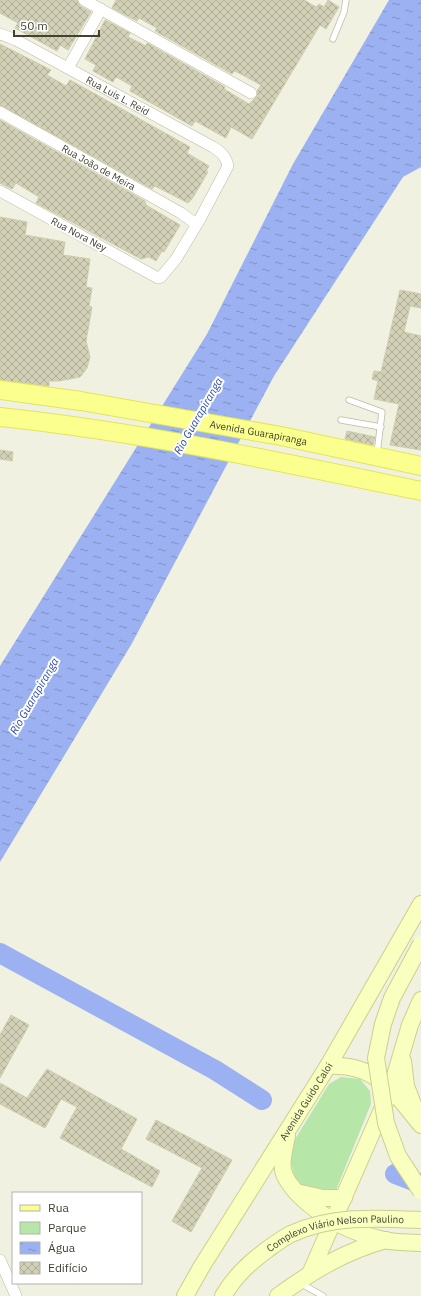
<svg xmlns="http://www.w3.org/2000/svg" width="421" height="1296" font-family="'IBM Plex Sans',sans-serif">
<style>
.green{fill:#b6e7a9}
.water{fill:url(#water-ripples)}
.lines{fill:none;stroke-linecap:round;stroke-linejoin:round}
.river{stroke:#9bb1f1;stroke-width:20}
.building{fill:url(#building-cross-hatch);stroke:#ceccaa}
.service-casing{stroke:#bcbba4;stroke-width:7}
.minor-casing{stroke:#bcbba4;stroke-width:12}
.secondary-casing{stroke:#cbcf8e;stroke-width:18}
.primary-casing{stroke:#e1e55c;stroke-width:20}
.service{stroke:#fff;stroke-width:5.5}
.minor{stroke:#fff;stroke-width:11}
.secondary{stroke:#f9ffbe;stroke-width:16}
.primary{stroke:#faff8d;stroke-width:18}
.secondary-bridge-casing{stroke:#cbcf8e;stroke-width:18;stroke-linecap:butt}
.secondary-bridge{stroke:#f9ffbe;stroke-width:16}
.labels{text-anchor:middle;stroke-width:4;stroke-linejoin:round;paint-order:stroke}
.street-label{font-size:10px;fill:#424132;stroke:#fff}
.water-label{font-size:11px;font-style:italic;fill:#2b4baf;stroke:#fff}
</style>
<defs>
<pattern id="water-ripples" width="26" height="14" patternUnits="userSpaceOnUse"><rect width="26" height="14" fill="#9bb1f1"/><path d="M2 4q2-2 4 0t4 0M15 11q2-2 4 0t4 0" fill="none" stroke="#8092c4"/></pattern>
<pattern id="building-cross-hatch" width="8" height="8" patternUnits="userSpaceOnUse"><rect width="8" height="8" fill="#d2d1b7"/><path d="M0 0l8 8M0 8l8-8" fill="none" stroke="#acab95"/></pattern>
</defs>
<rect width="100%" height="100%" fill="#f1f1e2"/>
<path class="green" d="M341,1077L360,1079L370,1091L371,1104L336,1190H308L301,1185L294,1175L291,1163L290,1153L292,1144L329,1084Z"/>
<path class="water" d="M389,0H421V167L403,177L274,376L131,645L0,862V666L207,334L293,164Z"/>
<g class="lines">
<path class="river" d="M0,953L215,1070L262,1100
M395,1174L421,1184"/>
</g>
<path class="building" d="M0,0H77L80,6L91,12L68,50L60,45L57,51L15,28L18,23L0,13Z
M116,0H304L316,7L319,4L324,7L328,0L339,7L326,29L320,25L252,139L231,127L226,138L195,121L192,126L130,91L132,86L116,77L113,82L93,71L96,65L85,59L105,20L130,33L128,37L146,46L147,43L225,87L224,89L249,104L257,96V91L261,85L237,72L234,71L232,74L155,31L157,28L139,18L137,21L112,8Z
M0,44L51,70L47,75L59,82L66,86L70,80L190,147L187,153L209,166L206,171L208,172L192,199L188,203L155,186L152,189L0,105Z
M0,120L145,201L146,205L180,225L164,252L162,251L156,261L149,257L141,259L36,203L39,197L16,183L12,189L0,183Z
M0,217L27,222L25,235L65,242L63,255L90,259L86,287L92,288L89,306L92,307L86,341L90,357L87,368L80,377L59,381H49V386L0,380Z
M400,290L421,294V308L410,306L404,332L421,336V450L390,445L399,404L374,399L378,381L372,379L374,371L381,372Z
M347,431L375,437L373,445L345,439Z
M0,450L13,452L12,461L0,459Z
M11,1015L29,1025L0,1078V1035Z
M47,1069L137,1119L121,1149L160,1171L152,1187L60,1138L77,1107L61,1099L45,1128L0,1104V1083L27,1098Z
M156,1120L232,1160L191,1232L172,1221L202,1168L146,1139Z"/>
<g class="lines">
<g class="service-casing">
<path id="service" d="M333,39L344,12L346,0
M349,400L382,412L377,454
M341,420L381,427
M300,1283L323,1296"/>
</g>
<g class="minor-casing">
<g id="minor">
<path d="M84,0L251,93"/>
<path id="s1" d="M0,34L16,40L213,147C221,152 226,156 228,166L200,219L176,259L161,277L158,278L0,191"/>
<path d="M68,68L101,9"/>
<path id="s2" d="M0,112L181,213L196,224"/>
<path d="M0,1260L16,1296"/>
</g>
</g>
<g class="secondary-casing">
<g id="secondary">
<path d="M403,1061L406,1086L416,1112"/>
<path d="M328,1066C376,1063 394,1092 421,1125"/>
<path d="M287,1136C285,1147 281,1159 283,1170C285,1180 294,1190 301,1197C325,1220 352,1233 384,1240C396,1243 409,1242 421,1243"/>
<path d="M296,1192L323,1198H344"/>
<path d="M310,1274L391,1089L410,1025L421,1000"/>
<path id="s3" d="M185,1296L202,1266L328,1066L421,904"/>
<path d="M223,1296C235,1276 249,1263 268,1249"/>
<path d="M278,1296C311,1272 345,1251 386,1240"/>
</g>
</g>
<g class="primary-casing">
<g id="primary">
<path id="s4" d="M0,390L81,401L281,436L421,466"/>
<path d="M0,417C142,432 281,462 421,491"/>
</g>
</g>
<use href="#service" class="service"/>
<use href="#minor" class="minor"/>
<use href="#secondary" class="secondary"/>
<use href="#primary" class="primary"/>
<g class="secondary-bridge-casing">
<g id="secondary-bridge">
<path d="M421,944L392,998L383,1024L376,1058L386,1123L398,1156L421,1191"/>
<path id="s5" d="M268,1249C275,1244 283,1238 291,1234C332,1215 378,1218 421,1220"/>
</g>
</g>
<use href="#secondary-bridge" class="secondary-bridge"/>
</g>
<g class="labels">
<g class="street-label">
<text dy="4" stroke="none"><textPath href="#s1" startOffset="133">Rua Luis L. Reid</textPath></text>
<text dy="4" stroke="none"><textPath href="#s2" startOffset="113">Rua João de Meira</textPath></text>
<text transform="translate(79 234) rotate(28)" y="4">Rua Nora Ney</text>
<text dy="4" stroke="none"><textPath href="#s4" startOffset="262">Avenida Guarapiranga</textPath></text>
<text dy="4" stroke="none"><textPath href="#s3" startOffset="229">Avenida Guido Caloi</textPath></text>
<text dy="4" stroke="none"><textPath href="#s5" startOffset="71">Complexo Viário Nelson Paulino</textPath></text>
</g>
<g class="water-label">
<text transform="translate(198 416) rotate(-60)" y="4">Rio Guarapiranga</text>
<text transform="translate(34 696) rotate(-60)" y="4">Rio Guarapiranga</text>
</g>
</g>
<rect x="12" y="1192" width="130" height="92" fill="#ffffff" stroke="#b3b3ad"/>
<rect x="20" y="1205" width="20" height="6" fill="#faff8d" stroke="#b3b3ad"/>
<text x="48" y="1212" font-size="12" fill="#424132">Rua</text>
<rect x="20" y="1222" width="20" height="12" fill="#b6e7a9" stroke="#b3b3ad"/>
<text x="48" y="1232" font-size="12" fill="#424132">Parque</text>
<rect x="20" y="1242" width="20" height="12" fill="url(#water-ripples)" stroke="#b3b3ad"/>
<text x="48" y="1252" font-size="12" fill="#424132">Água</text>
<rect x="20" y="1262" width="20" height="12" fill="url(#building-cross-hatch)" stroke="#b3b3ad"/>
<text x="48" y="1272" font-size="12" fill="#424132">Edifício</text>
<path d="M14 30v6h85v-6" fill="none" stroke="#424132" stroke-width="2"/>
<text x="20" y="30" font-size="12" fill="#424132" stroke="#ffffff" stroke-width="3" paint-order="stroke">50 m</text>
</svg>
